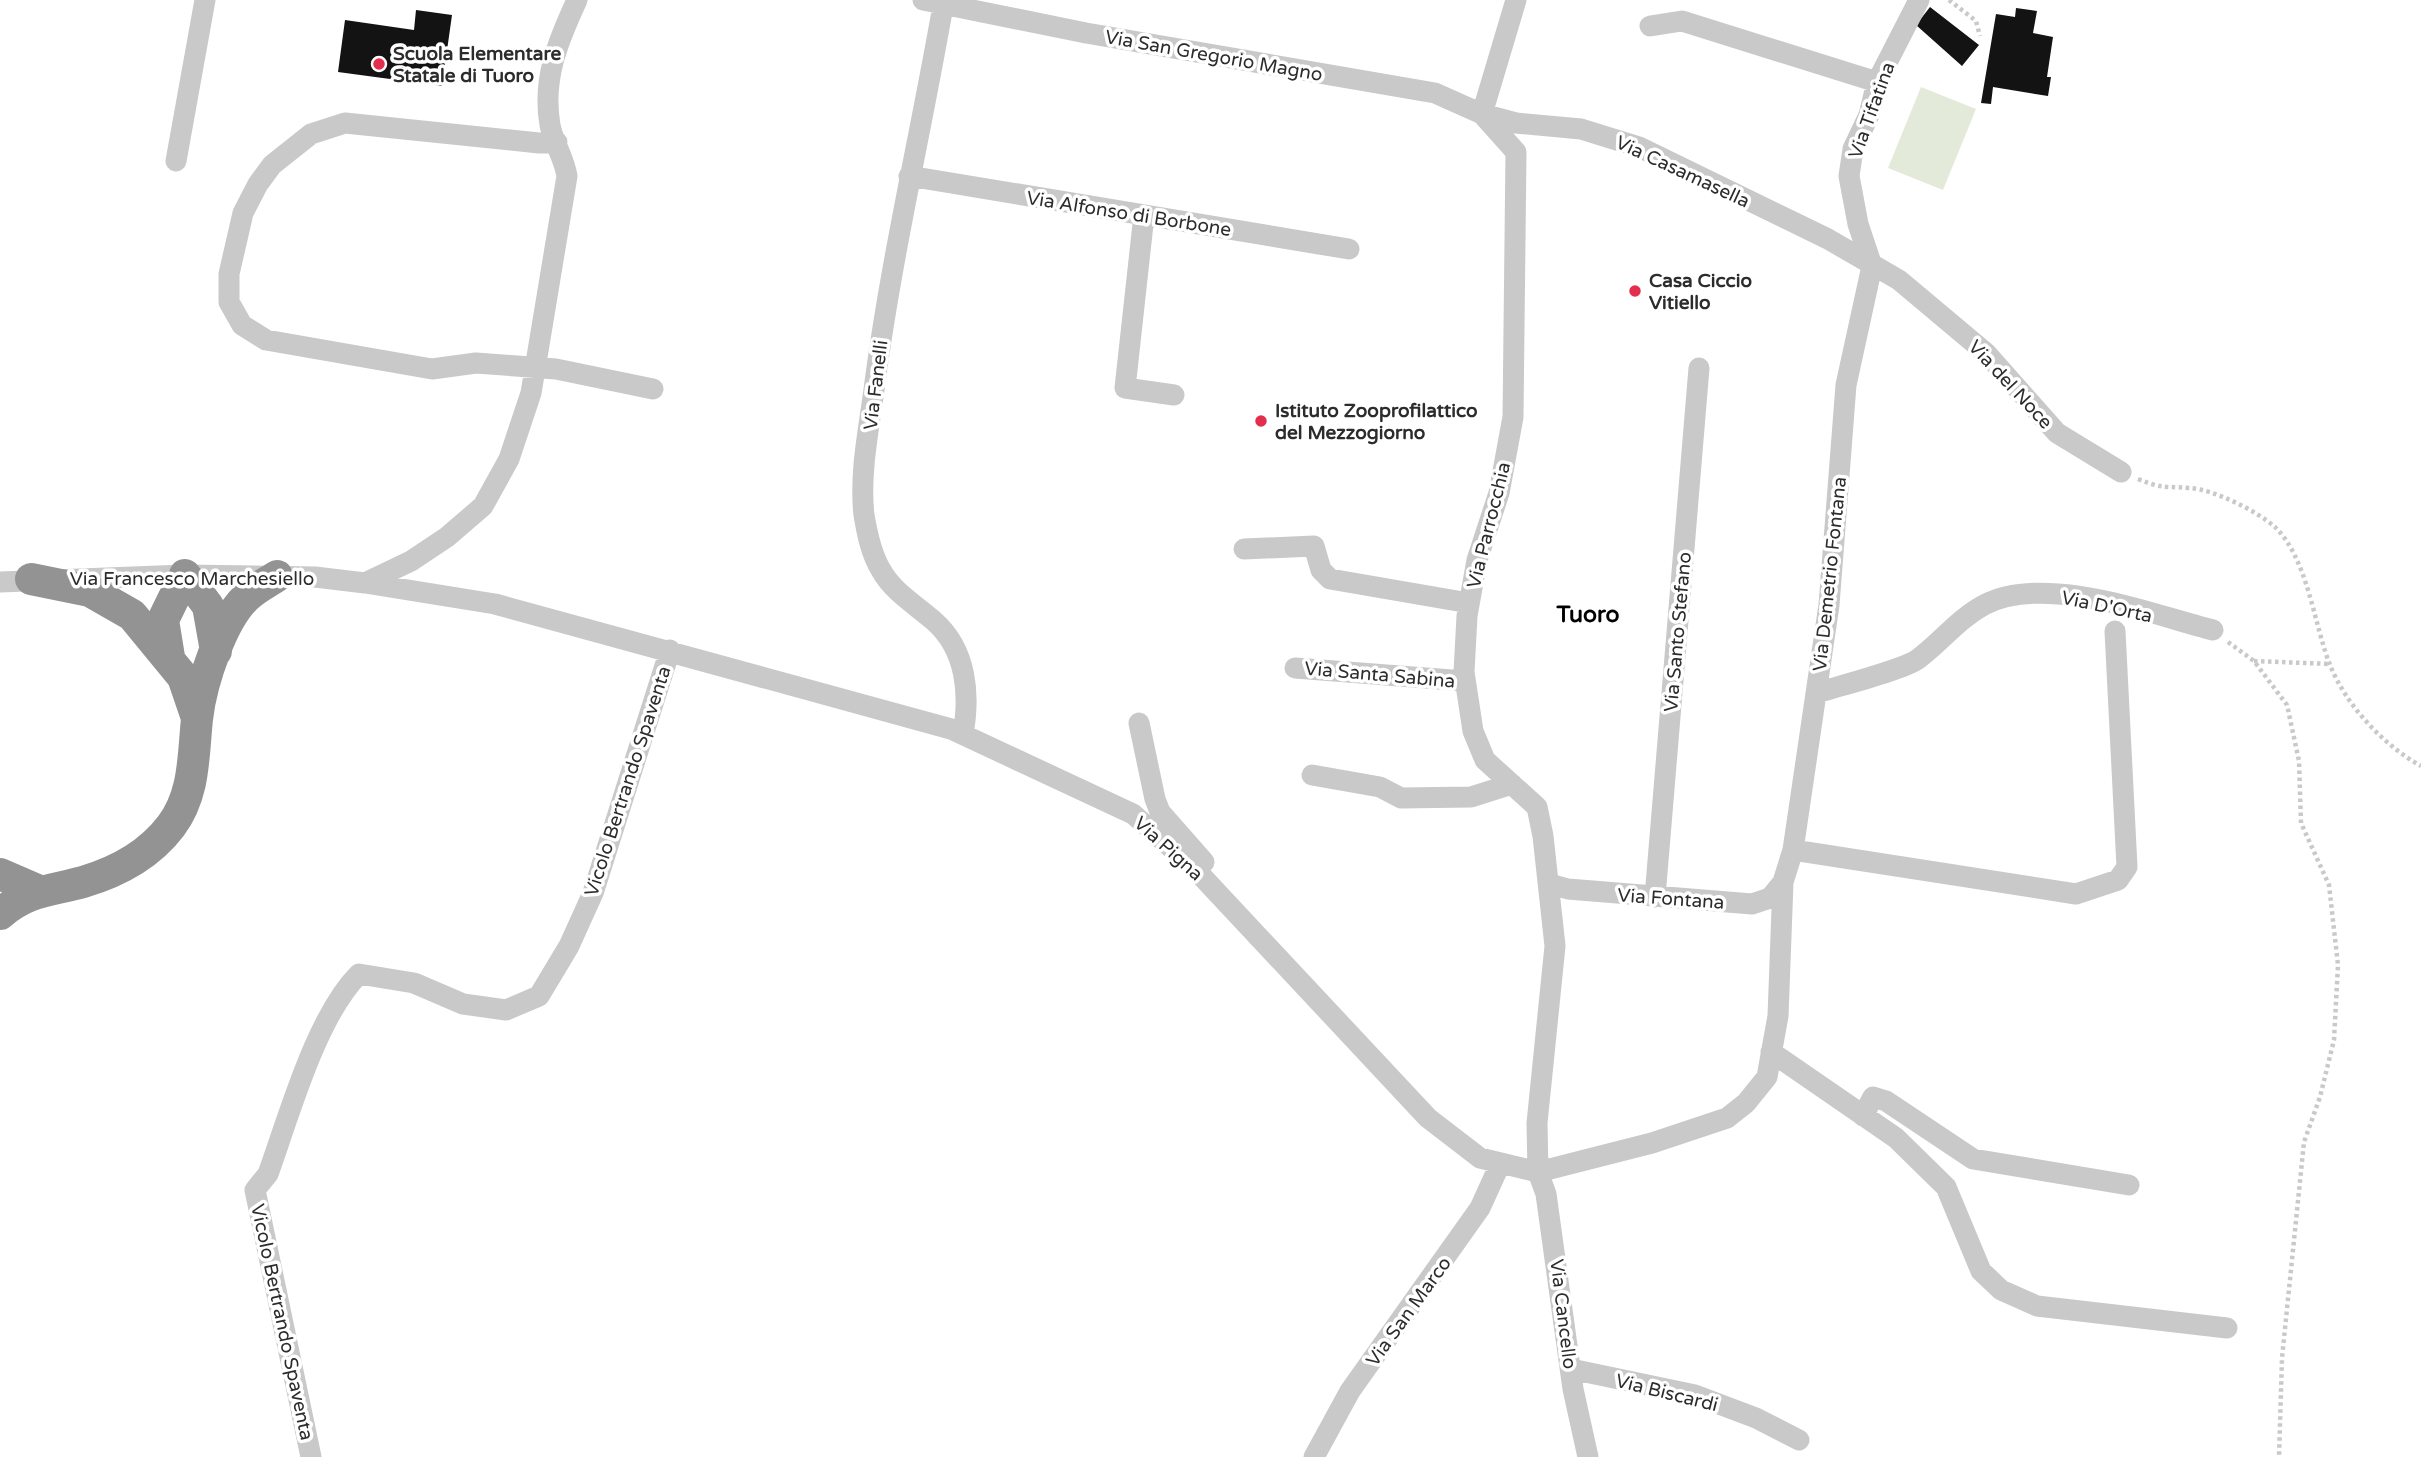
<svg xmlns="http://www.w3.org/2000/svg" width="2421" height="1457" font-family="'Varela Round',sans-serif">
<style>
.green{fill:#e4ead9}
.building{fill:#131313}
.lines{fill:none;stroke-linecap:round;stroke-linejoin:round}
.path{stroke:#c9c9c9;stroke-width:4.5;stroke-dasharray:3.5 3.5;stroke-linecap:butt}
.minor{stroke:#c9c9c9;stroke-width:21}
.highway{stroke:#939393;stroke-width:32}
.poi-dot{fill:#e32e4d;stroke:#fff;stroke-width:2.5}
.labels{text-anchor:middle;stroke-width:7;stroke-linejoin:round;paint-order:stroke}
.poi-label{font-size:19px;font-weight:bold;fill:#2c2c2c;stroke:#fff;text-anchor:start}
.street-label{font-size:19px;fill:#2c2c2c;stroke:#fff}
.quarter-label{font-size:23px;font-weight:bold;fill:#000;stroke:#fff}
</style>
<rect width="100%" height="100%" fill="#fff"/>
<path class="green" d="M1921,87L1976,109L1943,190L1888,168Z"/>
<path class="building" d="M1930,7L1979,45L1962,66L1916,25Z
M2016,8L2037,11L2033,33L2053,37L2047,77H2051L2048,96L1993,87L1991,104L1981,103L1996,14L2015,17Z
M416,10L452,15L442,86L338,72L345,20L414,30Z"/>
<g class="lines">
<path class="path" d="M1949,0L1976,21L1980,36
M2138,479C2163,489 2163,486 2189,488C2213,489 2257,511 2275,527C2308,559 2314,625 2330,665C2346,705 2383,745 2421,766
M2228,642L2254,661L2287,705L2299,761L2301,823L2329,885L2338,965L2334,1040L2320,1097L2304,1142L2282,1358L2279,1457
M2254,661L2330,664"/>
<path class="minor" d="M923,0L1086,33L1435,93L1482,114L1516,123L1581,129L1639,147L1828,239L1899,280L1986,353L2057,433L2121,472
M944,0C922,128 892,254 875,382C870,424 859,472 864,515C867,533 871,554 881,570C893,592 916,605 934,621C967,650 970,695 963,734
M1650,26L1682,21L1877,82
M1482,114L1516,152L1513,417L1499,493L1477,560L1467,616L1464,672L1473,731L1485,760L1537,807L1543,836L1555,946L1537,1123L1538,1172L1546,1194L1573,1389L1588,1457
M1482,114L1516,0
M557,142L539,143L345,123L311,134L272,165L258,184L243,213L229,274V302L242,325L266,340L432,369L476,363L556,369L653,389
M176,161L205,0
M909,176L1349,249
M1144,215L1125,388L1174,395
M1872,266L1858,224L1849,176L1853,149L1869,115L1877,82L1919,0
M1244,549L1314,546L1321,570L1330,579L1469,603
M0,582L185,575L315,577L365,583L495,604L951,729L1133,814L1195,869L1428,1118L1480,1158L1538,1172L1652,1143L1727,1118L1746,1103L1767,1077L1778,1016L1783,882L1793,850L1829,605L1846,385L1872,266
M365,583L411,561L447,537L483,506L509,459L531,393L567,176C564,157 553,142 550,125C542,79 558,41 577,0
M1295,668L1465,681
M1817,693C1838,686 1903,670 1918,659C1941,642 1958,619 1984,605C2044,573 2151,614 2213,630
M1139,723L1155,799L1160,812L1204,862
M1312,775L1380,787L1401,798L1471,797L1512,784
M1793,850L2076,894L2118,880L2127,867L2115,631
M1550,884L1568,889L1752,904L1770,898L1783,882
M1655,897L1699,368
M1771,1052L1896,1138L1946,1187L1981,1271L2001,1290L2037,1306L2227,1328
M1863,1116L1873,1097L1886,1101L1973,1159L2129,1185
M1571,1369L1695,1395L1756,1418L1799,1440
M311,1457L255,1190L268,1174C289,1116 316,1017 359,974L414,983L463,1004L506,1010L539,996L569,946L593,893L670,650
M1314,1457L1350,1391L1480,1208L1500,1164"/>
<path class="highway" d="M31,579L90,591L132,615L183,677L197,718
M169,657L163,620L185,575L208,606L216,651
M0,874L37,890
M0,914C28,890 50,891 83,882C117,872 149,855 171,826C195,794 193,757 197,719C201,684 222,616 250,594C258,587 268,582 277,576"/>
</g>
<g class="poi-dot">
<circle cx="379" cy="64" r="7"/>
<circle cx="1635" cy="291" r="7"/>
<circle cx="1261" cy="421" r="7"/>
</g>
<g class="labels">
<g class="poi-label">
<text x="393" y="60">Scuola Elementare<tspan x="393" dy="22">Statale di Tuoro</tspan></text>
<text x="1649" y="287">Casa Ciccio<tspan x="1649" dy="22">Vitiello</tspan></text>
<text x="1275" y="417">Istituto Zooprofilattico<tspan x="1275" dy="22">del Mezzogiorno</tspan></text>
</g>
<g class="street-label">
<text transform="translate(1214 55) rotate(10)" y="7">Via San Gregorio Magno</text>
<text transform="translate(1871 110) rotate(-70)" y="7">Via Tifatina</text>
<text transform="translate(1683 171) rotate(25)" y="7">Via Casamasella</text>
<text transform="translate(1129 213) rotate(9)" y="7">Via Alfonso di Borbone</text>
<text transform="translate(2011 384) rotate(47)" y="7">Via del Noce</text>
<text transform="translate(875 385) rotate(-83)" y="7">Via Fanelli</text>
<text transform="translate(1488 525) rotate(-76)" y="7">Via Parrocchia</text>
<text transform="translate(1829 574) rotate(-84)" y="7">Via Demetrio Fontana</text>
<text x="192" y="585">Via Francesco Marchesiello</text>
<text transform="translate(2107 606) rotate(12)" y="7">Via D'Orta</text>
<text transform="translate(1677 632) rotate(-85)" y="7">Via Santo Stefano</text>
<text transform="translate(1380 674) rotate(5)" y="7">Via Santa Sabina</text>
<text transform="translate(627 781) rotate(-72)" y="7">Vicolo Bertrando Spaventa</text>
<text transform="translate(1169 848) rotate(42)" y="7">Via Pigna</text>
<text transform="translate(1671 898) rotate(4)" y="7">Via Fontana</text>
<text transform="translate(1408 1311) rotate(-54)" y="7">Via San Marco</text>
<text transform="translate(1564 1314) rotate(83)" y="7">Via Cancello</text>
<text transform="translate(283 1322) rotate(78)" y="7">Vicolo Bertrando Spaventa</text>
<text transform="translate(1667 1392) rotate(14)" y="7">Via Biscardi</text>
</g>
<g class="quarter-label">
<text x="1588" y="622">Tuoro</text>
</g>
</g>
</svg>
